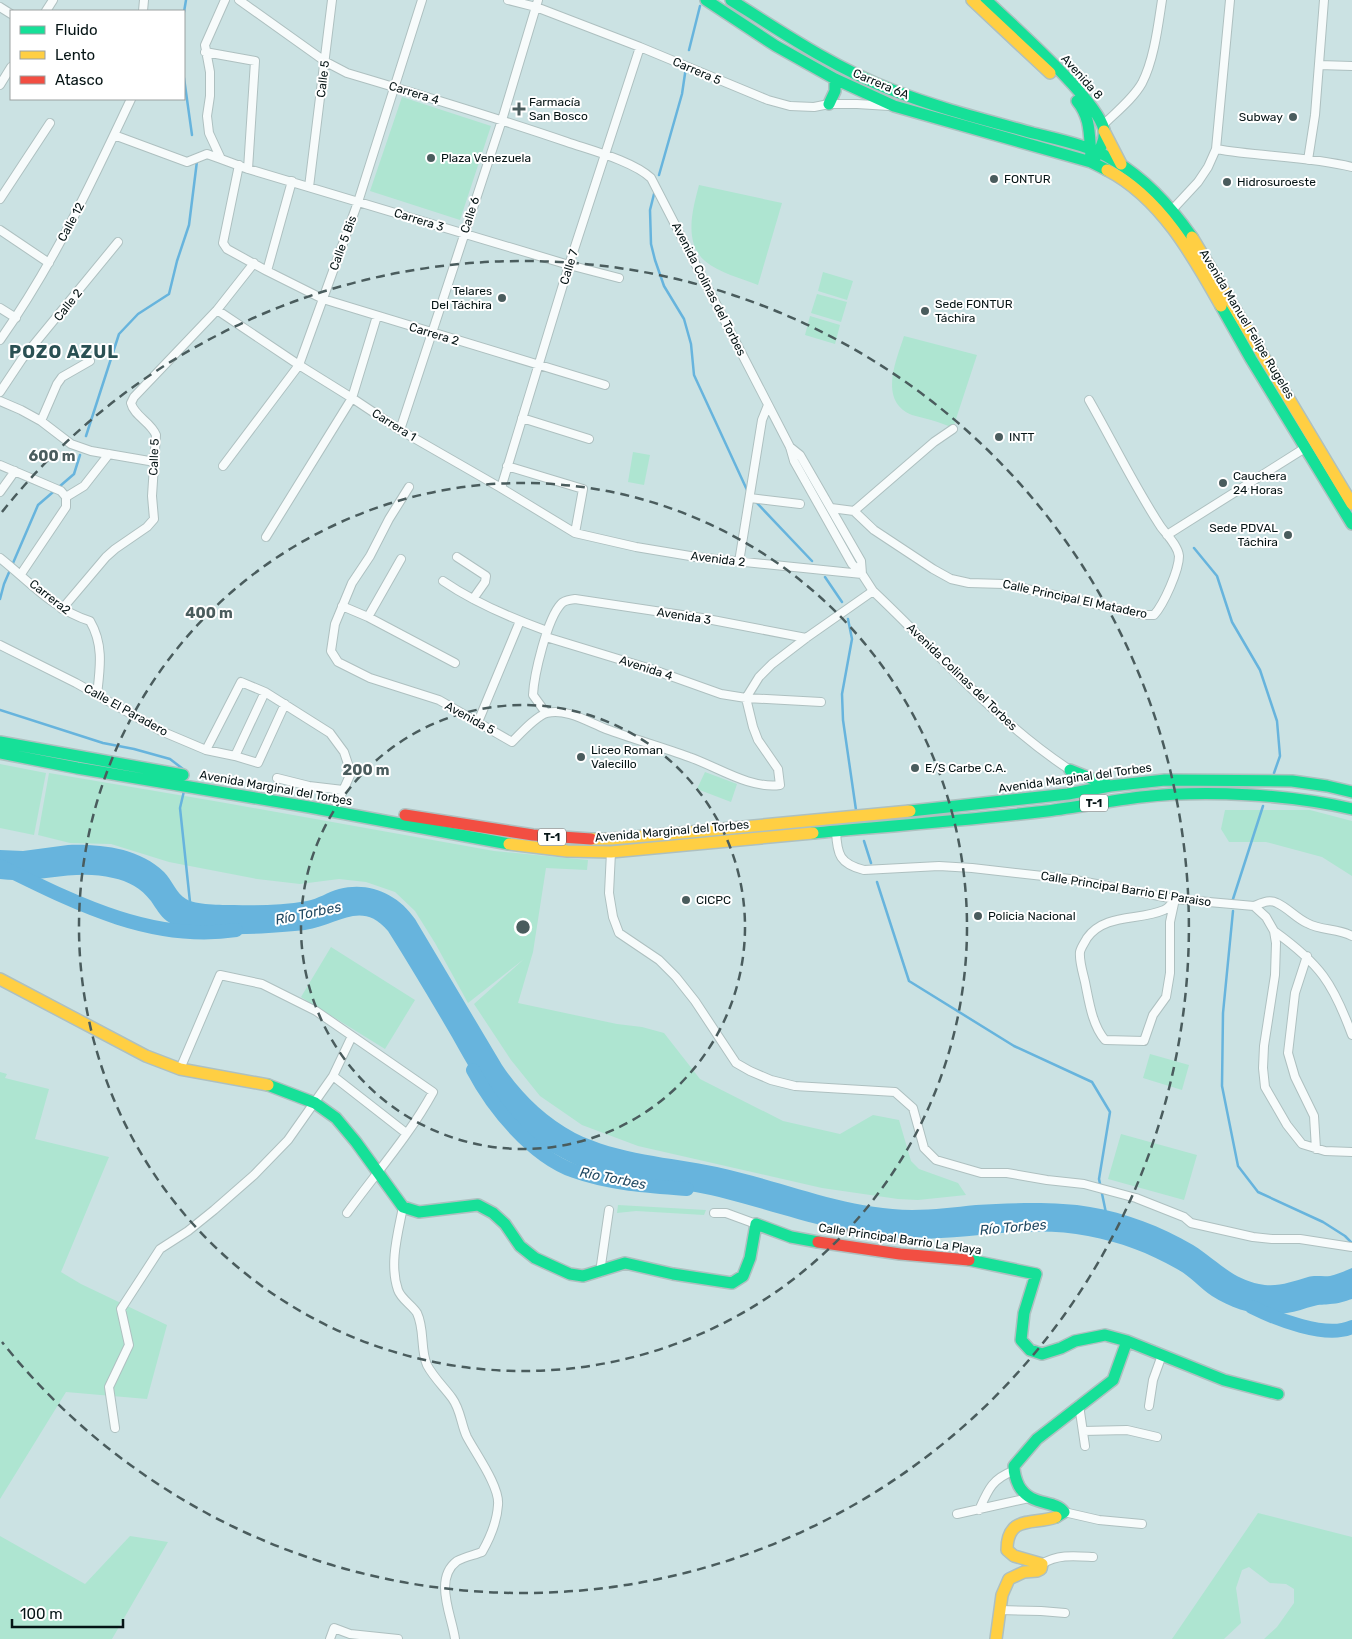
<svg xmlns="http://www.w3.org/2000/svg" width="1352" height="1639" font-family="Rubik,sans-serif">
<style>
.green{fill:#aee5d1}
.water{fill:#67b4dd}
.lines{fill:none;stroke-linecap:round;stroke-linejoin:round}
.stream{stroke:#67b4dd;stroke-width:2.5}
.river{stroke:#67b4dd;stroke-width:14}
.street-casing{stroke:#aec0c0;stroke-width:10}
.fast-casing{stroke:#aec0c0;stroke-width:14}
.slow-casing{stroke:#aec0c0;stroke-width:14}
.jam-casing{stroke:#aec0c0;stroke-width:14}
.street{stroke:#f7fbfb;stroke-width:8}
.fast{stroke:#16e098;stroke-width:11}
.slow{stroke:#ffcf43;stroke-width:11}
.jam{stroke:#f24e42;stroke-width:11}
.ring{fill:none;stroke:#4a5c5d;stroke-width:2.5;stroke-dasharray:9 6}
.poi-dot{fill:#4a5c5d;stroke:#fff;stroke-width:2}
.labels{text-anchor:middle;stroke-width:4;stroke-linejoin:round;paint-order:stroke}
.shield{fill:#fff;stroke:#505a5b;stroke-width:1}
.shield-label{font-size:11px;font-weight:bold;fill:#051415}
.street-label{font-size:12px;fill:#051415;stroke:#fff}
.poi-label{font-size:12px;fill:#051415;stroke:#fff;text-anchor:start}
.water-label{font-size:14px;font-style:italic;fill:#234b64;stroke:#fff}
.district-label{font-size:18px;font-weight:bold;letter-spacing:1px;fill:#2a5053;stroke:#fff}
.centre{fill:#4a5c5d;stroke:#fff;stroke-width:2.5}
.ring-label{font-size:15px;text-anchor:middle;font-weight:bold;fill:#4a5c5d;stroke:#fff;stroke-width:4;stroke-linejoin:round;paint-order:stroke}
</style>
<rect width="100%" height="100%" fill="#cbe2e3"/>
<path class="green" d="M402,97L491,126L460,220L370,191Z
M699,185L782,203L758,285C741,278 719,273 705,261C683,242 693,208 699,185Z
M823,272L853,281L847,300L818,291Z
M817,294L847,302L841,322L811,313Z
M810,316L840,325L835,344L805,335Z
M904,336L977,355L953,428C946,425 939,422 931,420C925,418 918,417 912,415C878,401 896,361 904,336Z
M633,452L650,455L644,485L628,482Z
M0,764L46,773L34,835L0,828Z
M705,772L737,784L731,802L697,789Z
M49,773L220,802L494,851L588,860L587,870L546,868L533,952L518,1003L617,1024L642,1027L664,1033L700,1079L783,1121L840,1134L873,1115L899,1120L911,1161L919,1169L958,1183L966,1195L918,1200L898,1199L822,1188L638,1146L582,1125L540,1096L511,1060L474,1004L524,959L468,1003L435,943L415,911L395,892L366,882L339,879L300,884L257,879L169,862L111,844L70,843L38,835Z
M1225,810H1310L1352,821V876L1322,857L1266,842H1229L1221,829Z
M331,947L415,1000L385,1049L301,997Z
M1150,1054L1189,1065L1182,1090L1143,1078Z
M0,1072L7,1074L5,1078L49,1089L35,1139L109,1157L61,1272L81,1284L167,1325L147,1399L66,1392L0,1499Z
M1121,1134L1197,1155L1184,1200L1108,1179Z
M618,1205L706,1210L704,1215L636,1211L617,1213Z
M1258,1513L1352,1537V1639H1264L1277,1627L1294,1603V1589L1286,1584L1270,1583L1249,1567L1242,1570L1236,1588L1241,1623L1224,1639H1172Z
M0,1536L85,1584L130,1536L168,1542L112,1639H0Z"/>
<path class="water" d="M68,845C101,844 139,848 164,872C172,880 176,893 186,899C195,905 222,905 234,905C258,906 283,905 307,901C318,899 328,892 339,889C369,881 398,894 415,919L502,1065C521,1093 545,1117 575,1133C619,1155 669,1157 717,1167C782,1181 844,1209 912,1210C934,1210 955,1207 976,1205C1010,1203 1057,1201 1090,1207C1126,1213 1161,1226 1193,1245C1216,1259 1230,1278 1259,1284C1276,1288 1291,1282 1308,1277C1315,1275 1323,1277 1330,1276C1338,1274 1345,1271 1352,1268V1299C1345,1301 1338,1304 1330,1304C1325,1305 1319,1304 1314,1306C1305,1308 1296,1312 1287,1313C1261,1318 1234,1310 1212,1296C1200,1288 1190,1276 1177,1269C1149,1253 1120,1242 1088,1236C1030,1224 969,1240 910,1239C844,1237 783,1213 719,1197C680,1187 637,1187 599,1174C549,1157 505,1124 477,1080C468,1066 460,1051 452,1037C431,1001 410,966 388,931C361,899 337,926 305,930C272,933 194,941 167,921C160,916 156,908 151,901C141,888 128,881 113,878C75,868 38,884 0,879V850L23,851Z"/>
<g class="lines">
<path class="stream" d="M184,12L186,0
M689,50L700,6
M184,78L192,135
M659,175L682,94L686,67
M654,194L650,210L651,244L655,260L664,286L684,319L691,344L694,375L747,490
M86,436L119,334L138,314L169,294L177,261L189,225L197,161
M756,502L812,561
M1194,548L1217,576L1232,622L1260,670L1277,721L1280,756L1274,773
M825,577L842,602
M0,599L4,584L38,505L74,474L80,455
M848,619L852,639L842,694L843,720L856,810
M0,710L103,743L134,749L170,759L183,769
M184,791L180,808L190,902
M864,841L871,863
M877,882L909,981L1014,1046L1092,1082L1110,1112L1099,1179L1106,1213
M1233,899L1263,806
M1233,911L1223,1013L1222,1086L1238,1166L1258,1192L1323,1222L1345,1236L1352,1243"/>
<path class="river" d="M0,866C73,902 152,943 236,930
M473,1070C493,1108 532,1156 574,1171C610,1184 649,1186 687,1189
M1252,1307C1276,1319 1326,1339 1352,1327"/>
<g class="street-casing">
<path id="street" d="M225,0L205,45L210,72V96L207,116L209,133L221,159L248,169L569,265L619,278
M239,0L326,62L347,73C421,95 494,117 567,142C590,150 633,161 651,178L790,447L794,461L852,564L862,574L873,591C938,652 995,721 1070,770
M508,0L536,7L640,47L768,100L790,106L814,107L829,104H857L889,106
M0,7L11,14
M46,11L53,0
M143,11L144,0
M205,52L255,61L248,169
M1319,65L1352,66
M0,85L11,67
M1102,126C1115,113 1133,99 1142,83C1154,60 1158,26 1162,0
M114,135L187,162L207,154L221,159
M1216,149C1261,157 1308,156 1352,167
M1308,160L1315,115L1324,0
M239,165L223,243L227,249L267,271L323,299L605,385
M309,187L332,0
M0,199L50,123
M1172,210L1198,182L1208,167L1216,149L1230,0
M0,230L49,263
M267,271L292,181
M0,308L16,318
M217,310L299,365L352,398L400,430L501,488L575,533L636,547L696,557L862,574
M0,340C53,265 92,182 131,99
M0,392L22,359L118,242
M0,401L21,410L41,421L71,444L91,451L155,462
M522,418L589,439
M41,421L57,384L62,377L90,361
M400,430L502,120L538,0
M790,447L800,455L861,561L862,574
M0,465L61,491L66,497
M223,466L299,365L358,202L422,0
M507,466L583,489L575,533
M409,487L389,519L370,556L352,583L335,624L331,651L338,662L370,678L439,700L512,742C520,734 536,716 547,713C566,708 588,722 606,729C633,739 662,747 689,757C718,767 749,789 780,785L778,769L758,740L753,727L746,698L759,677L772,664L806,638L873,591
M501,488L569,265L640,47
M0,492L15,471
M66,497L84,486L109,454
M750,498L800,504
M831,508L854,511
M854,511L874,530L933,569L951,579L969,583L1004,584L1145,615H1154C1164,604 1179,570 1179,556C1178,546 1167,535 1161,527C1134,486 1113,442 1089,400
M854,511L934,442L953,429
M1167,535L1305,448
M266,537L352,398L377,316
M457,557L486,576L485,582L473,599
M0,558C29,581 54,610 90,621C104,645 100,668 97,695
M739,562L762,420L768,405
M21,574L66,507V497
M443,581C475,603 511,618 547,631
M342,606L368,617L455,663
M62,609L106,557L115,549L147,527L154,519L152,496L156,435C151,422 134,416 131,403L134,397L217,310L254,263
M368,617L401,559
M546,637L651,669L721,694L746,698L821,702
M0,645L76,683L161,731L206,750L235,756L258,763L285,704
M546,713L533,695C534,675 547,619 561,604C564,600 570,600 575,599L702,618L806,638
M478,722L520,621
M206,750L241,682L265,692L330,733L344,752L351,773L337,804
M235,756L265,692
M277,778L309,786L343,790
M836,831C837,855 840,864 864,870L939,866L972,868L1070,879L1175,899L1254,906L1266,917L1274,931L1276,943L1275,975L1264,1046L1263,1068L1265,1087L1287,1125L1302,1144L1325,1151L1352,1152
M611,852L609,893L613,917L619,933L659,960L676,977L695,1001L736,1063L750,1071L771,1080L795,1086L895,1092L913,1108L924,1148L936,1160L981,1173H1007L1047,1180L1084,1184L1136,1198L1184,1217L1191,1223L1253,1237L1272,1239H1300L1352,1247
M1175,899L1170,922V973L1166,997L1153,1015L1144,1041L1105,1040C1092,1025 1089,1001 1085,982C1083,973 1079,961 1080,952C1081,947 1085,942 1087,938C1105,913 1139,921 1164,910C1169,908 1172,903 1175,899Z
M1254,906C1262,903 1269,899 1277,903C1288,908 1296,918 1307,923C1321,931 1338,928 1352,936
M1274,931C1320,964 1333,983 1352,1035
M1307,956L1295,993L1288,1053L1295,1077L1314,1116L1316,1149
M180,1069L220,975L262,984L316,1011L433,1092C409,1136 376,1173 347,1213
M333,1076L406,1133
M403,1207C398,1233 389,1264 398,1290C401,1299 412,1305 417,1313C425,1330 420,1349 427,1365C434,1378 444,1387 452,1398C461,1410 461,1425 467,1437C476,1454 500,1487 498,1505C497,1522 490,1538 482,1552C474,1555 464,1557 457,1561C433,1579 452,1616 455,1639
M714,1213H726L756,1224
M600,1272L609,1210
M1079,1405L1085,1446
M1149,1406L1153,1380L1162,1355
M115,1428L109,1387L129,1345L121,1309L160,1249L188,1231L214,1210L254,1175L288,1140L333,1076L352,1036
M1083,1431L1127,1430L1157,1437
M979,1510C988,1490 992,1479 1013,1471
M1064,1512L1099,1520L1142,1524
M957,1514L1029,1498
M1042,1564C1058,1554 1075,1556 1093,1557
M1000,1610L1041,1611L1065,1613
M330,1639L334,1628L350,1634L398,1639"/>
</g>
<g class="fast-casing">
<path id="fast" d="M706,0L776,46L835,79L894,106L1091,162L1107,170
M731,0C783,33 835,68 892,90C938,108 986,120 1033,133C1061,140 1091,146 1115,161C1147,180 1171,207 1192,237
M986,0C1011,24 1098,100 1104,130C1106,140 1099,151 1094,159
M1077,101C1091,118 1089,135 1091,156
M829,104L835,91V79
M1221,306L1251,359L1352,524
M0,742L183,775
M0,753L77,768L309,807L509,844
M1070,770L1110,786
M910,811L1068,794L1110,786L1165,780L1292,781L1327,786L1352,792
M813,833C891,826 969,820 1047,811C1078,807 1109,801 1141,797C1205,790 1289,794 1352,809
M268,1085L315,1103L336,1118L356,1142L403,1207L419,1212L478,1205L493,1213L505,1224L520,1246L535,1258L570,1274L583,1276L625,1263L673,1274L732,1283L743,1276L750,1258L756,1224L791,1237L818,1242
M969,1260L1036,1274L1024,1313L1021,1340L1030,1350L1042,1354L1061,1348L1075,1341L1105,1335L1127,1341L1224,1380L1278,1394
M1056,1517L1064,1512C1054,1499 1031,1507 1019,1486C1016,1480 1014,1473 1014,1466L1037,1439L1113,1380L1127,1341"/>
</g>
<g class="slow-casing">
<path id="slow" d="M972,0L1050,73
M1104,131L1121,164
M1107,170C1160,197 1193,256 1221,306
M1192,237L1352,504
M591,839H611L669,834L910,811
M509,844L567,851L611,852L813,833
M0,979L146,1056L180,1069L268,1085
M996,1639L1002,1595L1009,1579L1024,1572L1037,1571L1041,1569L1042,1564L1014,1556L1007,1550C1007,1514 1035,1525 1056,1517"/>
</g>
<g class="jam-casing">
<path id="jam" d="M405,815L533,835L591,839
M818,1242L900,1254L969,1260"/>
</g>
<use href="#street" class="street"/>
<use href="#fast" class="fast"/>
<use href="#slow" class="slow"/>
<use href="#jam" class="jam"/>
</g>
<g class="ring">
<circle cx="523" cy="927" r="222"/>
<circle cx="523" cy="927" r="444"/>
<path d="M2 512A666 666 0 1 1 2 1342"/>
</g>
<g class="poi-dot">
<path d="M516.5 101.5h5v5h5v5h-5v5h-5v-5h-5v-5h5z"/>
<circle cx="1293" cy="117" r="5"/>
<circle cx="431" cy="158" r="5"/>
<circle cx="994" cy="179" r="5"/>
<circle cx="1227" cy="182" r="5"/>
<circle cx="502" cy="298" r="5"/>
<circle cx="925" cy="311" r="5"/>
<circle cx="999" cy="437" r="5"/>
<circle cx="1223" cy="483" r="5"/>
<circle cx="1288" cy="535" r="5"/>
<circle cx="581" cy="757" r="5"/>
<circle cx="915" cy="768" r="5"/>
<circle cx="686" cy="900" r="5"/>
<circle cx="978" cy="916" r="5"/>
</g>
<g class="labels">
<g class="shield">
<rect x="1080" y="794.5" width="28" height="17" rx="4"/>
<rect x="538" y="828.5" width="28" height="17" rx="4"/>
</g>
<g class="shield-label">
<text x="1094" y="807">T-1</text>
<text x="552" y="841">T-1</text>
</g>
<g class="street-label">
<text transform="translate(697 71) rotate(23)" y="4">Carrera 5</text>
<text transform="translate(1082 77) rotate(48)" y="4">Avenida 8</text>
<text transform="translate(323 79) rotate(-83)" y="4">Calle 5</text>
<text transform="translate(881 84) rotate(23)" y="4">Carrera 6A</text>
<text transform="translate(414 93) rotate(17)" y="4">Carrera 4</text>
<text transform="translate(470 215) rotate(-72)" y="4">Calle 6</text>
<text transform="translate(419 220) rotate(17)" y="4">Carrera 3</text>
<text transform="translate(71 222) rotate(-62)" y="4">Calle 12</text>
<text transform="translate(343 243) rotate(-70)" y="4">Calle 5 Bis</text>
<text transform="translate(569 267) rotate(-73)" y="4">Calle 7</text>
<text transform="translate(709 289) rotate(63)" y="4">Avenida Colinas del Torbes</text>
<text transform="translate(68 305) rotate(-51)" y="4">Calle 2</text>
<text transform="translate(1247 324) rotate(59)" y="4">Avenida Manuel Felipe Rugeles</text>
<text transform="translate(434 334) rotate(17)" y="4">Carrera 2</text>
<text transform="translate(394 425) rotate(32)" y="4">Carrera 1</text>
<text transform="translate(154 457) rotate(-88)" y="4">Calle 5</text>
<text transform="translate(718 559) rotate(7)" y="4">Avenida 2</text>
<text transform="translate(50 597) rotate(38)" y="4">Carrera2</text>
<text transform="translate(1075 599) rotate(12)" y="4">Calle Principal El Matadero</text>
<text transform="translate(684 616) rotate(9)" y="4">Avenida 3</text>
<text transform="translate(646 668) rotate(18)" y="4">Avenida 4</text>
<text transform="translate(962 677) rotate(44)" y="4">Avenida Colinas del Torbes</text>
<text transform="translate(126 710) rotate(29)" y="4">Calle El Paradero</text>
<text transform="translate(470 718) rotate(29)" y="4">Avenida 5</text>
<text transform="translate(1075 778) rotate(-8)" y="4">Avenida Marginal del Torbes</text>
<text transform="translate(276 788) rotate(10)" y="4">Avenida Marginal del Torbes</text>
<text transform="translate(672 831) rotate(-5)" y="4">Avenida Marginal del Torbes</text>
<text transform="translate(1126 889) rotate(9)" y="4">Calle Principal Barrio El Paraiso</text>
<text transform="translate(900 1239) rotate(8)" y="4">Calle Principal Barrio La Playa</text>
</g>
<g class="poi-label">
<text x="529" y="106">Farmacía<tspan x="529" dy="14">San Bosco</tspan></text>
<text x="1283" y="121" text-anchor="end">Subway</text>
<text x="441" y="162">Plaza Venezuela</text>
<text x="1004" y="183">FONTUR</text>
<text x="1237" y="186">Hidrosuroeste</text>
<text x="492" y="295" text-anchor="end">Telares<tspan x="492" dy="14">Del Táchira</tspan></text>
<text x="935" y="308">Sede FONTUR<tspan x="935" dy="14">Táchira</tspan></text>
<text x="1009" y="441">INTT</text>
<text x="1233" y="480">Cauchera<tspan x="1233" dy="14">24 Horas</tspan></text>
<text x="1278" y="532" text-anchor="end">Sede PDVAL<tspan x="1278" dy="14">Táchira</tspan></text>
<text x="591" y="754">Liceo Roman<tspan x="591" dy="14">Valecillo</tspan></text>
<text x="925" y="772">E/S Carbe C.A.</text>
<text x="696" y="904">CICPC</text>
<text x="988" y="920">Policia Nacional</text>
</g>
<g class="water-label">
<text transform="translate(308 913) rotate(-12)" y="5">Río Torbes</text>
<text transform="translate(613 1178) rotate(11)" y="5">Río Torbes</text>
<text transform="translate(1013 1227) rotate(-5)" y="5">Río Torbes</text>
</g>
<g class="district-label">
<text x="64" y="358">POZO AZUL</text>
</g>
</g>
<circle cx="523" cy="927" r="8" class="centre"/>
<g class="ring-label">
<text x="52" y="461">600 m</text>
<text x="209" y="618">400 m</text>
<text x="366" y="775">200 m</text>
</g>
<rect x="10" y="10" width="175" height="90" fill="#ffffff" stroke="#9ba1a1"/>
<rect x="20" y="26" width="25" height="8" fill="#16e098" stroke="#9ba1a1"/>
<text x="55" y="35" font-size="15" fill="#051415">Fluido</text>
<rect x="20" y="51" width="25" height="8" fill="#ffcf43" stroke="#9ba1a1"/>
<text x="55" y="60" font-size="15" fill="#051415">Lento</text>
<rect x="20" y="76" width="25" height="8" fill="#f24e42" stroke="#9ba1a1"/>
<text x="55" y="85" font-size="15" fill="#051415">Atasco</text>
<path d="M12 1619v8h111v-8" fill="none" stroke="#051415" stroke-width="2.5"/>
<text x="20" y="1619" font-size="15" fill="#051415" stroke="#ffffff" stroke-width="4" paint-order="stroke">100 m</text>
</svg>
